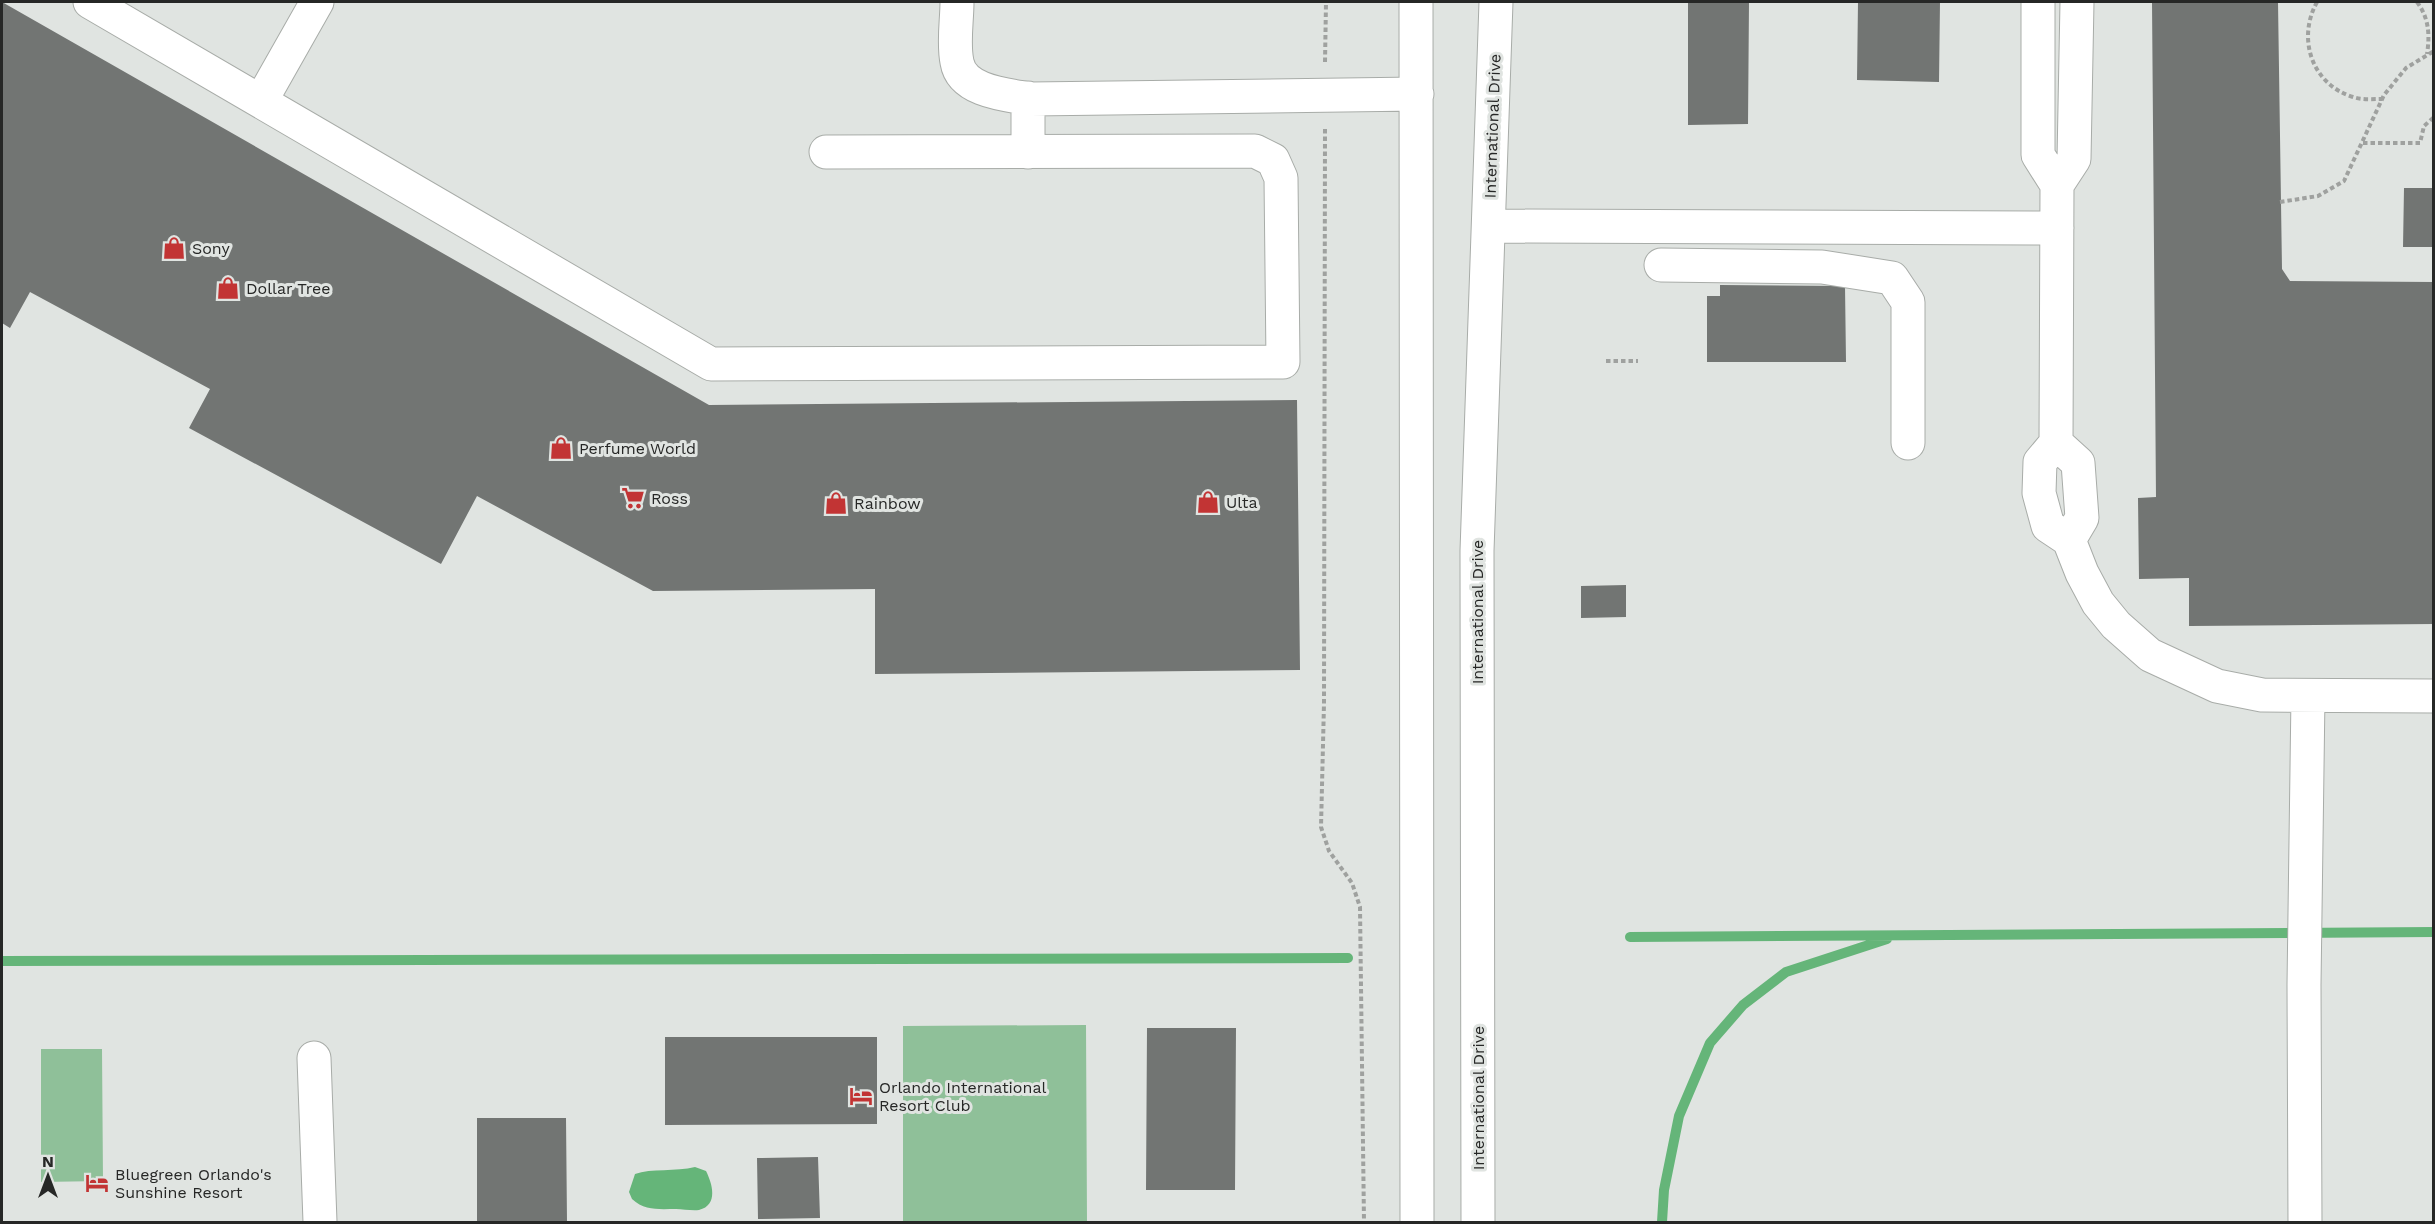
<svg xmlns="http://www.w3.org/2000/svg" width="2435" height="1224" font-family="'Work Sans',sans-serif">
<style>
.green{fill:#8fc099}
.water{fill:#65b579}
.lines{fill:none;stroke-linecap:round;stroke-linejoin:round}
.stream{stroke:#65b579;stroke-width:10}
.building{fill:#727573}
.minor-casing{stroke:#a8aca8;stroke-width:35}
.path{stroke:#9fa19f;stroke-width:4;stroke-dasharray:4.5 3;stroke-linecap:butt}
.minor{stroke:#fff;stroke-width:33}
.labels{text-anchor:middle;stroke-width:6;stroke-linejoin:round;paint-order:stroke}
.street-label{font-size:16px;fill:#262726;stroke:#e0e4e1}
.poi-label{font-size:16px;fill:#262726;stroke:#e0e4e1;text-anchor:start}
</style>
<rect width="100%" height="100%" fill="#e0e4e1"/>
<path class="green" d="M1086,1025L1087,1222H903V1026Z
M41,1049H102L103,1181L41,1182Z"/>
<path class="water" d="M695,1167L706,1171C712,1183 719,1205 699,1210C692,1211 683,1209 676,1209C659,1209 645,1211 632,1199L629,1192L635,1174C651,1168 676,1172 695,1167Z"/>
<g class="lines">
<path class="stream" d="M1630,937L2434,932
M2,961L1348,958
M1662,1222L1664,1190L1679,1116L1710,1043L1743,1005L1786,972L1887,939"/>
</g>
<path class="building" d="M2,2L709,405L1297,400L1300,670L875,674V589L653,591L477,496L441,564L189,428L210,389L30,292L10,328L2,323Z
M1688,2H1749L1748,124L1688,125Z
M1858,2H1940L1939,82L1857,80Z
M2152,2H2278L2282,269L2290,281L2434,282V624L2189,626V578L2139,579L2138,498L2156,497Z
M2404,188H2434V247H2403Z
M1720,285L1845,286L1846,362H1707V296H1720Z
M1626,585V617L1581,618V586Z
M1147,1028H1236L1235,1190H1146Z
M665,1037H877V1124L665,1125Z
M477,1118H566L567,1222H477Z
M818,1157L820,1218L758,1219L757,1158Z"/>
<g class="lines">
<g class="minor-casing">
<path id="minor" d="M90,2L711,364L1283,362L1281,178L1273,160L1255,151L826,152
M957,2C957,21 953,43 957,62C962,92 1008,95 1031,99L1417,94
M1416,2L1417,1222
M2038,2V155L2057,185
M2077,2L2074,159L2057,185L2056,443L2040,462L2039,493L2048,526L2069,540L2082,573L2098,603L2116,625L2150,655L2217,686L2262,695L2434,696
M1028,98V152
M261,101L317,2
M1489,226L2057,228
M1661,265L1822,267L1892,278L1908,302V443
M2056,443L2078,463L2082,518L2069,540
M314,1058L320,1222
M1478,1222L1477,551L1496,2
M2305,1222L2304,985L2308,696"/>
</g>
<path class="path" d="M2317,2C2297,38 2311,84 2353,97C2362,100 2373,99 2382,99
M2417,2C2429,18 2430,35 2427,54
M1325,62L1326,2
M1325,129L1324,703L1321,827L1329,851L1352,883L1360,907L1364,1222
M2363,143H2420L2424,126L2434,117
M2280,202L2318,196L2344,181L2384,95L2406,68L2434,51
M1606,361H1638"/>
<use href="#minor" class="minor"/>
</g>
<defs>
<g id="shop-bare" transform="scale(1.8)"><path d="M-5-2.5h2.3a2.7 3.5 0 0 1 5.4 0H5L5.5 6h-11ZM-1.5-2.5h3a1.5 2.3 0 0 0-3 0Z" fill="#c23434" stroke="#e0e4e1" stroke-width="2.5" paint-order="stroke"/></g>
<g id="supermarket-bare" transform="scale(1.8)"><path d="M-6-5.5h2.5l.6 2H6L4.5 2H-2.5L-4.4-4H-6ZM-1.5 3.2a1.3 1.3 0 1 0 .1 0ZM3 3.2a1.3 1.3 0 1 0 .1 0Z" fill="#c23434" stroke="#e0e4e1" stroke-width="2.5" paint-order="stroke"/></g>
<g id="hotel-bare" transform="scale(1.8)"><path d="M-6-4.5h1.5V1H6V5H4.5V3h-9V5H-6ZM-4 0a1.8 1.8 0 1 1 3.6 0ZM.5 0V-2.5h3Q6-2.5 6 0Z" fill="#c23434" stroke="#e0e4e1" stroke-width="2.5" paint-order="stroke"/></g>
</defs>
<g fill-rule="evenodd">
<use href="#shop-bare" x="174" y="248"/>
<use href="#shop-bare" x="228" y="288"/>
<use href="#shop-bare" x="561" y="448"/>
<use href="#supermarket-bare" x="633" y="498"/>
<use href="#shop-bare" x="1208" y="502"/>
<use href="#shop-bare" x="836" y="503"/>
<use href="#hotel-bare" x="861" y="1096"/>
<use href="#hotel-bare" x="97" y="1183"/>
</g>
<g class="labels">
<g class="street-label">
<text transform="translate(1492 126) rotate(-88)" y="6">International Drive</text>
<text transform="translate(1477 612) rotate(-90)" y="6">International Drive</text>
<text transform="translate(1478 1098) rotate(-90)" y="6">International Drive</text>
</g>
<g class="poi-label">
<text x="192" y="254">Sony</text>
<text x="246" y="294">Dollar Tree</text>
<text x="579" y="454">Perfume World</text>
<text x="651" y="504">Ross</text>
<text x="1226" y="508">Ulta</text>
<text x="854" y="509">Rainbow</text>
<text x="879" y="1093">Orlando International<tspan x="879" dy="18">Resort Club</tspan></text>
<text x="115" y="1180">Bluegreen Orlando's<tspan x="115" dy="18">Sunshine Resort</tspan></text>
</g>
</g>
<rect width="2435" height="1224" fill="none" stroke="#262726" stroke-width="6"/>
<g transform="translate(48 1176)" stroke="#e0e4e1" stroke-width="4.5" paint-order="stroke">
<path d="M0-4.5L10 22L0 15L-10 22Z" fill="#262726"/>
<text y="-9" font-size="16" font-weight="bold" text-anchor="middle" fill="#262726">N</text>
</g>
</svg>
